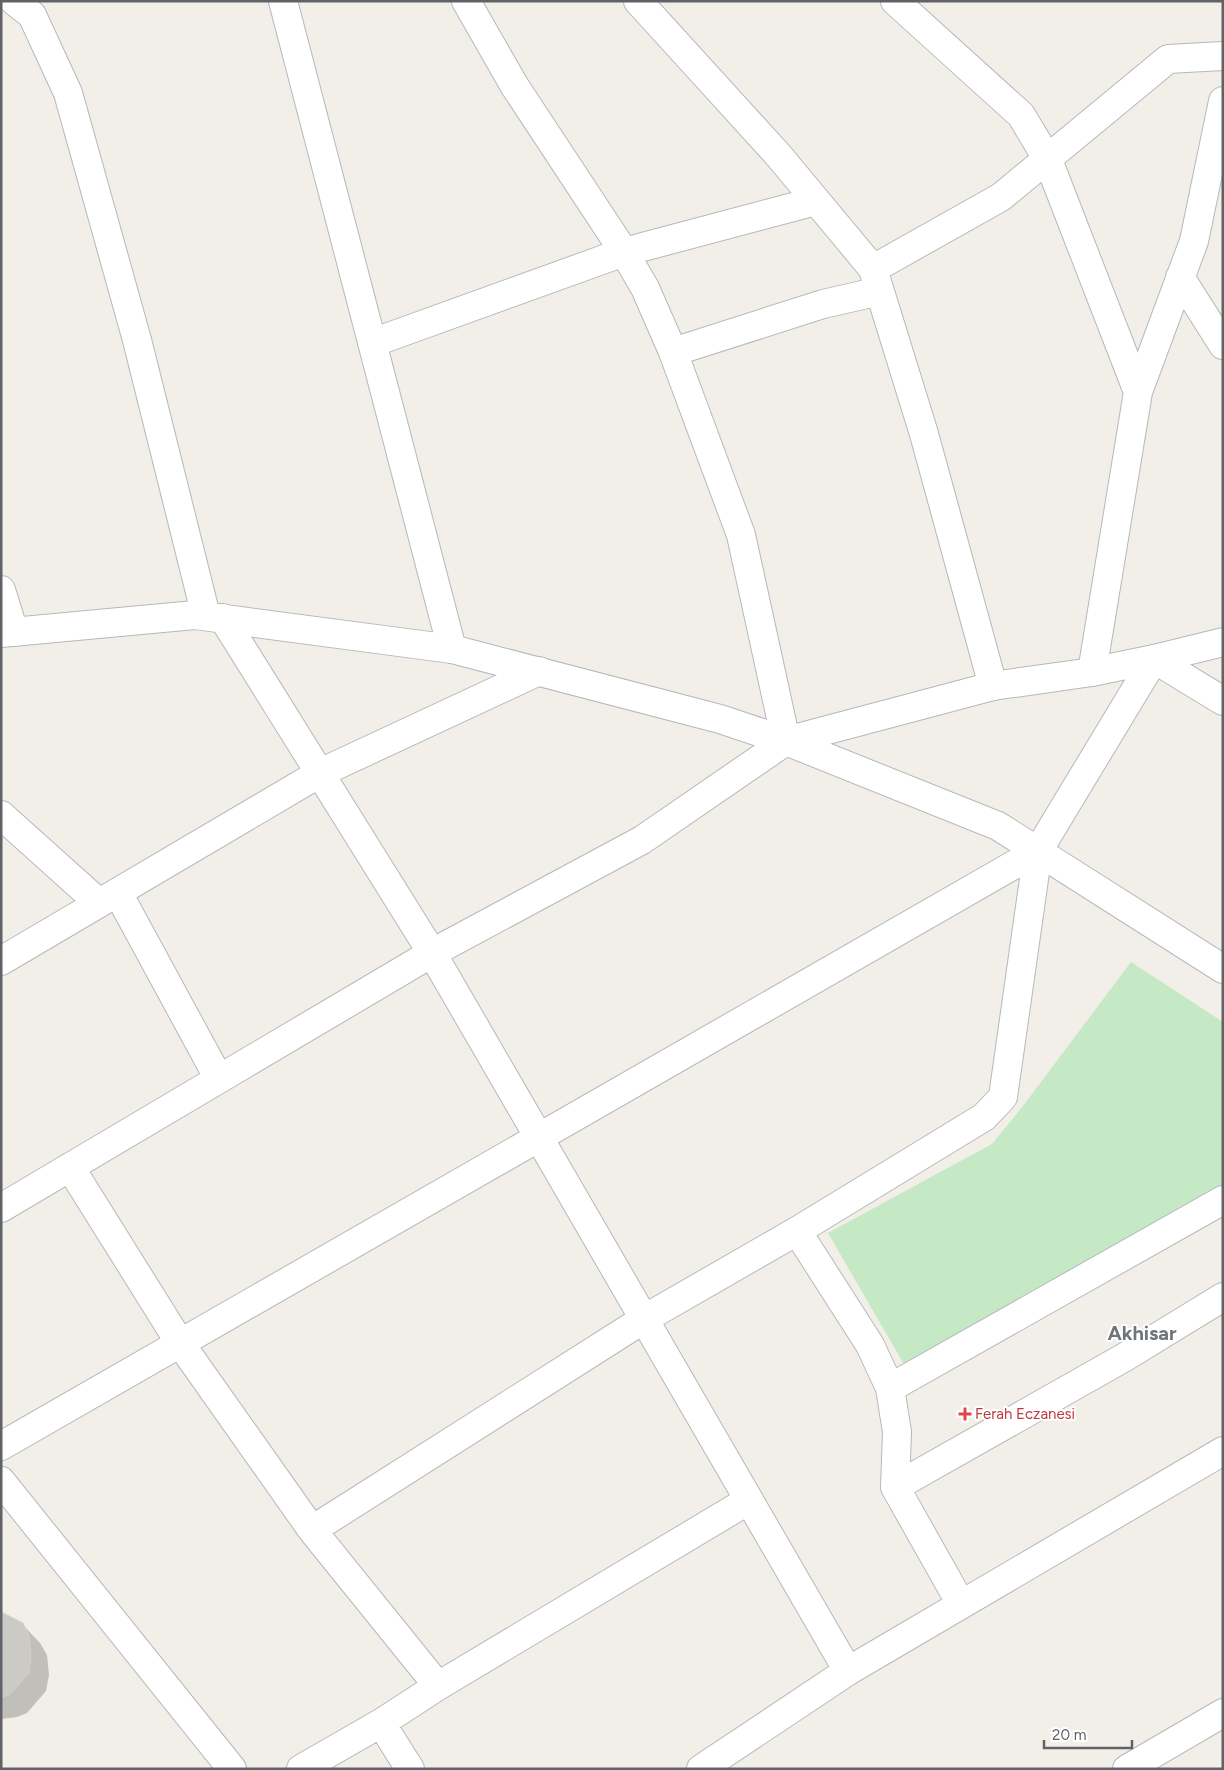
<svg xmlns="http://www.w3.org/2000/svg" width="1224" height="1770" font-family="Figtree,sans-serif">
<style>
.green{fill:#c5e8c5}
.shadow{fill:#0003}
.building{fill:#cccac5;stroke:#d6d1c6}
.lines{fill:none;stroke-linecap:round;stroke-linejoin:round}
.minor-casing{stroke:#b5b8bc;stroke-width:30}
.tertiary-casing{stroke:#b5b8bc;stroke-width:30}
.minor{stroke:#fff;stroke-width:28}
.tertiary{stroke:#fff;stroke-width:28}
.health-dot{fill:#e0444e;stroke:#fff;stroke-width:2}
.labels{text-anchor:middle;stroke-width:4;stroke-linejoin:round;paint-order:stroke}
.health-label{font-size:15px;fill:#be3a42;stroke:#fff;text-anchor:start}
.district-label{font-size:20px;font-weight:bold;fill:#70757a;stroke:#fff}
</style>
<rect width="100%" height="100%" fill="#f1efe8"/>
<path class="green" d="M1131,962L1223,1022V1187L905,1366L828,1233L992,1144L1023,1106Z"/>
<path class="shadow" d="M1,1613L22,1624L40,1643L47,1655L49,1675L46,1691L27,1713L17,1717L1,1719Z"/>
<path class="building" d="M1,1612L23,1623L29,1636L31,1656L29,1673L9,1695L1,1698Z"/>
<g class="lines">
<g class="minor-casing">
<path id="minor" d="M14,1L32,15L68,93L137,340L206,616
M283,1L452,649
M638,1L779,156L873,269L924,434L993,686
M895,1L1021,115L1048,160L1138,392
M873,269L1001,197L1168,59L1223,56
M1180,277L1223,345
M372,343L624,252L816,201
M673,352L823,304L880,291
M1,590L14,632
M223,618L432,953L848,1671
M1092,672L1138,392L1194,241L1223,101
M1,815L99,903
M118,893L219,1079
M1,961L320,773L539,671
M70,1167L180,1343L312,1530L438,1686
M1,1208L432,953L642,840L786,741L741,535L673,352L645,288L624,252L514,85L466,1
M797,1231L870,1345L890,1388L897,1432L895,1487L961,1604
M890,1388L1223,1200
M1,1446L1038,851
M1,1481L232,1769
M895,1487L1125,1357L1223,1297
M312,1530L644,1319L797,1231L984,1117L1003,1097L1038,851L1154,659L1223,701
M381,1723L410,1769
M301,1769L381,1723L438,1686L749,1500
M1127,1769L1223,1713"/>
</g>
<g class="tertiary-casing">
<path id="tertiary" d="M1,633L195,615L452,649L720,719L786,741L998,826L1223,969
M786,741L993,686L1092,672L1154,659L1223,642
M701,1769L848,1671L1223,1451"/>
</g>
<use href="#minor" class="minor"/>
<use href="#tertiary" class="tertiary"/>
</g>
<path class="health-dot" d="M962.5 1406.5h5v5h5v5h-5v5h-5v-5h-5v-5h5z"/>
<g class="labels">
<g class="health-label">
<text x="975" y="1419">Ferah Eczanesi</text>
</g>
<g class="district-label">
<text x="1142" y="1340">Akhisar</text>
</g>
</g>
<rect width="1224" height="1770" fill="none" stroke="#5f6368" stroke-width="5"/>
<path d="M1044 1740v8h88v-8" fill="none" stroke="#5f6368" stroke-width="2.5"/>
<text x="1052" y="1740" font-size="15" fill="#5f6368" stroke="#ffffff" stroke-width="4" paint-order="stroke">20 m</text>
</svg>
